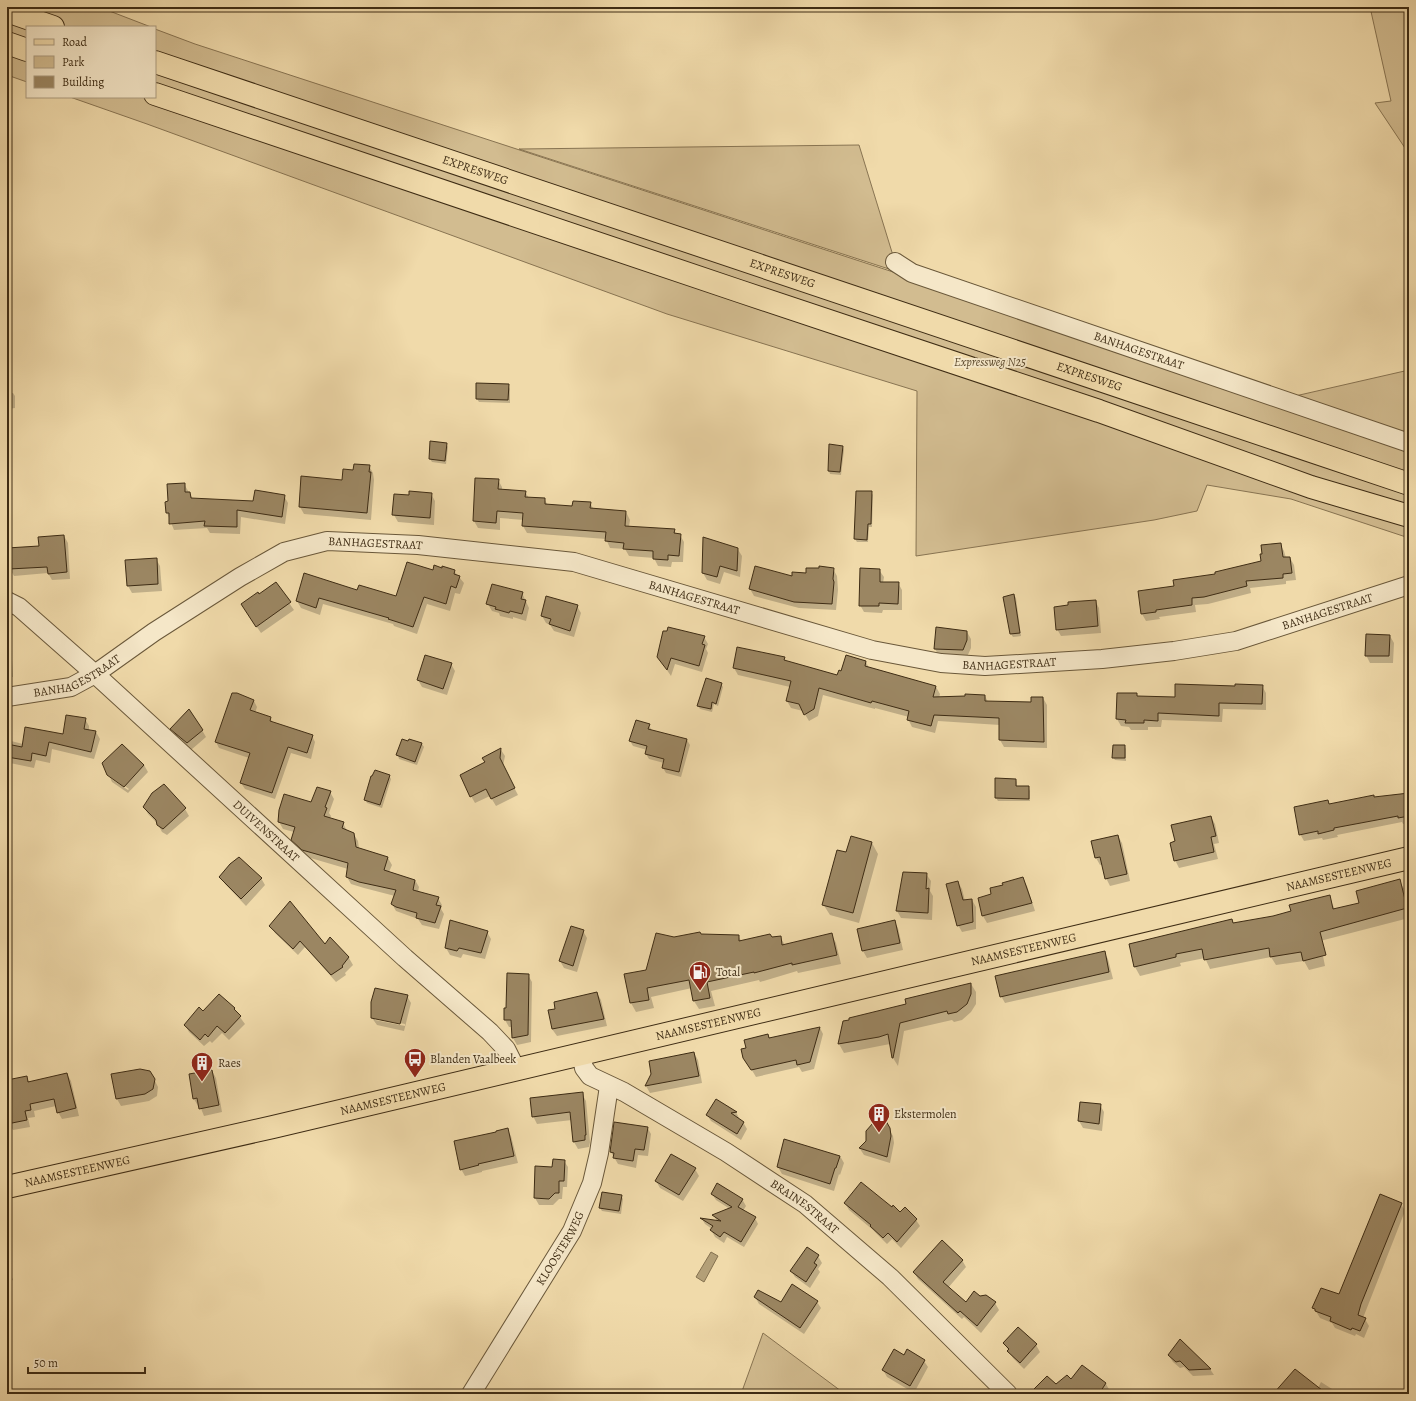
<svg xmlns="http://www.w3.org/2000/svg" width="1416" height="1401" font-family="Alegreya,serif">
<style>
.green{fill:#d2bc90;stroke:#887452}
.water{fill:#b39f77;stroke:#84714f}
.shadow{fill:#0003;fill-rule:evenodd}
.building{fill:#9b8662;stroke:#3e2c14}
.lines{fill:none;stroke-linecap:round;stroke-linejoin:round}
.minor-casing{stroke:#6a583a;stroke-width:20}
.primary-casing{stroke:#3e2c14;stroke-width:24}
.trunk-casing{stroke:#3e2c14;stroke-width:24}
.minor{stroke:#f5e7c8;stroke-width:18}
.primary{stroke:#f0daaa;stroke-width:22}
.trunk{stroke:#f0daaa;stroke-width:22}
.labels{text-anchor:middle;stroke-width:4;stroke-linejoin:round;paint-order:stroke}
.street-label{font-size:12px;fill:#3e2c14;stroke:#f5e7c8}
.park-label{font-size:12px;font-style:italic;fill:#5c492d;stroke:#f5e7c8}
.poi-label{font-size:12px;fill:#3e2c14;stroke:#f5e7c8;text-anchor:start}
</style>
<rect width="100%" height="100%" fill="#f0daaa"/>
<filter id="stains"><feTurbulence type="fractalNoise" baseFrequency=".005" numOctaves="4"/><feColorMatrix values="0 0 0 0 .2 0 0 0 0 .09 0 0 0 0 .02 0 0 0 .5 -.17"/></filter>
<radialGradient id="worn" r=".72"><stop offset=".6" stop-color="#630" stop-opacity="0"/><stop offset="1" stop-color="#630" stop-opacity=".3"/></radialGradient>
<path class="green" d="M7,7H99L151,27H27V82L7,75Z
M1370,7H1409V154L1375,103L1391,101Z
M155,29L195,44L1282,399L1409,370V538L1291,499L1207,485L1197,511L1154,520L916,556L917,391L667,314L147,124L70,97H155Z
M859,145L895,262L892,270L519,149Z
M763,1333L845,1394H741Z"/>
<path class="water" d="M711,1252L718,1256L704,1282L696,1277Z"/>
<path class="shadow" d="M477,384L508,385L510,389V403L479,402L477,399Z
M7,393H13L15,396V408L7,409Z
M431,442L446,444L448,447L446,464L432,462L430,459Z
M843,447L844,450L841,475L830,474L829,471Z
M369,466L373,473L374,480L371,520L304,514L300,507L343,481L354,471Z
M498,480L502,487V490L525,492L529,498L544,499L548,505L573,507L590,503L594,510L626,512L630,520L629,527L674,530L676,534L680,535L684,542L683,562H672L671,567L658,566L654,558L629,556L625,549L610,548L606,539L527,533L523,526L524,520L500,518V530L478,528L474,521Z
M184,484L193,499L254,502L284,496L288,503L285,524L241,517L240,534L210,533L207,528L174,530L167,513L169,502Z
M871,492L873,495L872,527H869L868,542H857L855,539Z
M431,494L435,501L434,525L398,522L394,515L410,496Z
M64,536L68,543L70,579L52,580L48,573L14,576L10,569L40,546Z
M1280,544L1284,551L1286,558H1290L1294,565L1296,580L1286,581V584L1250,588L1251,593L1208,604L1195,605L1196,612L1159,617L1160,619L1146,621L1142,614L1175,587L1262,562L1263,555Z
M737,548L742,556L740,577L724,572L720,584L707,580L703,573Z
M156,559L160,566L162,591L132,593L128,586Z
M833,569L837,576L838,590L836,610L799,608L754,596L750,589L793,577Z
M879,570L884,577L883,583H898L902,590V610H883L882,613L864,612L860,605Z
M454,571L464,583L460,594L455,593L450,611L427,604L417,634L394,626L393,624L323,604L320,615L301,608L297,601L305,574L358,592L397,597L433,572Z
M275,583L294,610L261,633L246,611L259,595Z
M522,593L529,608L526,621L513,617V619L500,616L499,613L492,611L488,604Z
M1014,595L1016,598L1021,636L1013,637L1011,634L1004,597Z
M1095,601L1099,608L1101,633L1061,636L1057,629Z
M577,606L581,613L574,637L554,631L550,625L546,623L542,616Z
M967,632L971,639V648L967,657L939,656L935,649Z
M7,636L11,643L13,677H8V684H7Z
M1390,636L1394,643L1393,663H1370L1366,655Z
M704,637L708,644L706,649L708,653L702,672L675,664L671,676L658,657Z
M738,648L784,658L786,661L838,676L842,672L866,662L869,668L936,687L940,694L939,698L985,696L988,702L1032,703L1043,698L1047,705V748L1004,747L1000,740V725L938,721L935,733L912,727L908,719L909,717L875,708V709L823,695L818,716L809,721L803,711L791,708L787,701L790,687L738,675L734,668Z
M451,664L455,671L447,695L422,687L418,680Z
M721,684L723,687L718,706L714,704L712,712L700,709L698,706Z
M1262,686L1266,693V710L1223,709L1222,722L1162,720L1161,727H1148V730H1131L1129,727L1121,726L1117,719L1118,694H1136L1138,697L1176,698L1236,687Z
M254,701L257,707L255,713L270,718L273,723L312,736L315,742L311,759L291,753L275,799L245,789L241,783L249,758L219,748L216,742Z
M85,719L89,726V731L96,732L100,739L94,759L52,749L50,763L36,760L34,768L10,763L7,775V740L23,744L64,735Z
M649,725L652,731L687,740L690,745L681,777L666,773L663,768L664,763L649,759L646,754L647,750L633,746L630,741Z
M172,729L202,730L206,737L191,750L176,736Z
M410,740L422,744L424,747L417,765L399,759L398,755Z
M1124,746L1126,749V761L1115,760L1113,757Z
M501,750L505,756L503,766L518,795L496,806L490,796L475,803L471,796L486,763L484,758Z
M144,765L148,772L128,793L112,782L110,778L128,790L129,789L108,774Z
M389,776L391,779L382,808L367,803L365,799Z
M1016,780L1017,783V787H1028L1030,791V801H998L996,798Z
M164,785L185,809L189,816L167,835L162,832L157,823L148,814L144,807Z
M330,792L334,799L329,813L331,816L330,819L343,823L347,831L353,833L358,841L359,849L388,858L392,865L389,872L415,880L419,887L418,892L438,898L442,905L441,909L444,914L439,929L422,925L418,919L396,911L392,904L395,896L364,888L351,884L347,877L348,869L307,857L297,847L293,840L294,832L283,829L279,822Z
M1409,793V823L1403,824L1402,822L1337,835L1338,837L1323,840L1322,838L1304,841L1300,834L1328,801L1330,805Z
M1211,817L1215,824L1219,843L1214,844L1218,859L1179,868L1175,860L1176,842Z
M1118,836L1122,843L1130,881L1110,886L1106,878L1103,864L1100,865L1096,858Z
M872,843L878,854L859,923L830,915L823,904L847,854Z
M926,874L931,881L930,891L933,896L932,920L901,918L897,911Z
M221,877L261,878L265,885L246,906L225,884Z
M1023,879L1027,886L1035,911L987,923L983,916L979,898L992,895L1004,886Z
M1399,881L1405,890L1409,907V918L1320,941L1325,966L1309,970L1304,961L1276,965L1271,957L1210,969L1205,958L1180,963L1181,966L1140,976L1135,967L1232,921L1234,924L1274,917L1292,912L1329,896L1335,910L1360,904Z
M958,882L962,889L965,901L972,900L976,907V929L962,932L958,925Z
M451,921L487,932L491,939L485,959L463,954L461,958L450,955L446,948Z
M894,921L898,928L903,950L867,958L863,951Z
M271,926L325,946L331,939L349,958L353,965L345,973L346,975L336,982L305,947L298,955L275,933Z
M583,931L587,938L577,972L564,968L560,961Z
M831,934L836,943L841,964L798,973L797,971L760,982L759,980L711,991L715,1006L699,1009L694,1001L692,988L651,997L654,1008L636,1012L631,1003L626,975L647,971L674,938L701,935L738,936L742,942L780,937L785,945Z
M1104,952L1108,959L1113,979L1005,1003L1001,996Z
M528,975L532,982L531,1042L517,1045L513,1038L512,1027H509L505,1020L507,1009Z
M971,984L976,992V1004L971,1012L962,1020L954,1022L952,1020L904,1031L898,1066L893,1058L890,1044L844,1053L839,1044L844,1022L907,1005Z
M597,993L601,1000L607,1026L557,1036L552,1029L549,1011L557,1010Z
M407,996L411,1003L404,1031L377,1025L372,1018ZM375,1018L405,1024V1026L375,1020Z
M234,1009L245,1024L229,1040L222,1033L212,1043L210,1041L204,1046L189,1032L185,1025L203,1012Z
M820,1028L823,1034L814,1069L802,1072L799,1067L756,1077L744,1057L747,1049L768,1036L770,1039Z
M694,1053L698,1060L702,1083L650,1093L646,1086L652,1075Z
M212,1071L216,1078L222,1112L204,1116L200,1106H198L194,1099L190,1075Z
M67,1074L71,1081L79,1116L62,1119L58,1112L56,1106L34,1111L35,1117L28,1118L30,1127L13,1130L9,1123L7,1114V1093L26,1077L30,1083Z
M112,1075L154,1079L158,1087L157,1096L149,1101L121,1106L117,1099Z
M582,1094L586,1101L590,1142L589,1147L578,1149L574,1142L572,1120L537,1124L533,1116Z
M716,1100L736,1112L739,1118L738,1119L743,1122L747,1129L741,1140L711,1121L707,1115Z
M1081,1103L1100,1105L1104,1112L1102,1131L1083,1128L1079,1121Z
M885,1122L893,1136L894,1143L890,1163L864,1155L860,1149Z
M647,1127L651,1134L648,1156L638,1155L636,1168L618,1164L611,1152Z
M507,1129L511,1136L518,1163L482,1171V1172L465,1176L461,1169Z
M840,1156L844,1163L840,1175L839,1174L834,1191L782,1174L778,1167Z
M564,1161L568,1167L567,1187H563L562,1199H559L553,1205H539L535,1198L536,1167L553,1168Z
M695,1169L699,1176L683,1201L660,1188L656,1181Z
M712,1194L742,1199L746,1206L743,1211L755,1218L758,1224L744,1247L727,1237L724,1243L715,1237L711,1230L712,1229L705,1224L702,1219L717,1221L714,1216L730,1209L716,1200Z
M621,1196L623,1199L621,1214L602,1211L600,1208Z
M845,1203L892,1208L901,1214L916,1220L920,1226L901,1248L892,1239L887,1244L873,1230L849,1210Z
M1401,1204L1405,1211L1363,1318L1365,1319L1369,1326L1364,1338L1356,1334L1355,1336L1335,1328L1332,1323L1320,1318L1314,1308L1340,1295Z
M818,1256L822,1263L818,1269L820,1272L810,1288L795,1277L791,1271Z
M962,1260L966,1267L948,1288L966,1303L980,1297L995,1303L999,1310L981,1333L964,1317L962,1319L918,1279L914,1272Z
M7,1264L13,1280L7,1282Z
M755,1297L781,1303L817,1302L821,1308L804,1334L759,1304Z
M1018,1328L1036,1345L1040,1352L1024,1369L1013,1358L1004,1343Z
M1180,1341L1210,1369L1214,1375L1193,1376L1184,1367L1180,1368L1173,1362L1169,1356Z
M904,1356L924,1361L928,1367L914,1393L887,1377L883,1370Z
M1082,1366L1106,1384L1110,1391L1107,1394H1035L1071,1381Z
M1321,1382L1340,1394H1274L1318,1388Z"/>
<path class="building" d="M476,383L509,384L508,400L476,399Z
M430,441L447,443L445,461L429,459Z
M829,444L843,446L840,472L828,471Z
M354,464L370,465L369,472H371L367,513L299,507L301,476L342,480L343,469L353,470Z
M475,478L499,479L498,489L526,491L525,497L545,498V504L572,506L573,501L591,502L590,508L626,511L625,526L675,529L674,533L681,534L679,556L668,555V560L653,559V551L623,549L624,543L605,541L606,532L522,526L523,513L497,511L496,523L473,521Z
M185,483V492H190L191,498L253,501L255,490L285,495L282,517L237,510V527L204,526L205,521L169,524V513H166L165,502L168,501L167,484Z
M409,491L432,493L430,518L392,515L394,494L409,495Z
M856,491H872L871,524H868L867,540L854,539Z
M64,535L67,572L48,574L47,567L9,569L7,548L39,546L38,537Z
M703,537L738,548L737,571L720,566L717,577L702,573Z
M1281,543L1283,557H1290L1292,573L1283,574V578L1246,581L1247,586L1204,597L1192,598V605L1156,610V612L1141,614L1138,591L1174,586L1173,580L1215,574V572L1261,561L1260,554H1262L1261,545Z
M157,558L158,584L127,586L125,560Z
M407,562L433,570L434,565L442,568V566L455,570L454,574L460,576L456,588L451,586L446,604L424,597L413,627L388,619L389,618L319,598L316,608L296,601L304,573L357,590L359,585L396,596Z
M755,566L792,576V572L806,573V568H819V566L834,568L833,579L834,582L832,604L794,602L749,589Z
M860,568L880,569V582H899L898,604L879,603V606H859Z
M276,582L291,602L256,627L241,604L258,592L259,594Z
M492,584L523,592L521,599L526,600L522,614L510,611L509,613L495,609L496,607L486,604Z
M1014,594L1020,633L1010,634L1003,597Z
M546,596L578,605L570,631L549,624L551,619L541,616Z
M1096,600L1098,626L1056,630L1054,607L1068,605V602Z
M668,627L705,636L702,644L705,645L699,666L671,658L667,670L657,657L663,631H667Z
M936,627L967,631V640L963,650L934,649Z
M1366,634L1390,635L1389,656H1365Z
M737,647L785,657L784,660L837,675L839,670L841,671L846,655L866,661L865,666L936,686L933,697L965,696V694L985,695V701L1031,702V697H1043L1044,742L999,740V718L934,715L931,726L907,720L909,711L872,701L871,703L819,688L814,709L804,715L799,704L786,701L791,681L733,668Z
M425,655L452,663L443,689L417,680Z
M706,678L722,683L716,704L712,702L711,709L697,706Z
M1175,684L1235,686V684L1263,685L1262,704L1219,703V716L1158,713V721L1144,720V723H1125L1126,720L1116,719L1117,693H1137V696L1175,697Z
M232,693H237L254,700L250,710L271,717L270,721L313,735L307,753L288,747L272,793L240,783L250,753L215,742Z
M189,709L203,730L187,743L170,729Z
M66,715L86,718L84,729L96,731L91,752L49,742L46,756L32,753L31,761L7,757V744L22,747L25,727L63,734Z
M636,720L650,724L648,729L687,739L679,772L662,768L664,759L645,754L647,746L629,741Z
M402,739L408,741L409,739L422,743L415,762L396,755Z
M122,744L144,765L124,787L107,775L102,763Z
M1113,745H1125V758H1112Z
M501,748L500,758L515,788L491,799L486,789L470,797L460,775L485,762L482,758Z
M375,770L390,775L380,805L364,800L371,776H372Z
M995,778L1016,779V786H1029V799L995,798Z
M164,784L186,808L163,829L157,825L156,820L143,807L152,793Z
M317,787L331,791L325,807L327,808L324,816L344,822L342,828L354,833L356,847L388,857L384,870L415,880L413,890L439,897L436,905L441,906L435,923L416,918L417,913L396,907L391,904L396,890L359,882L346,877L348,863L302,850L291,840L295,827L278,822L279,810L284,794L311,802Z
M1409,793V816L1398,818V816L1334,828V830L1318,834V831L1299,835L1294,807L1328,800L1329,804L1374,795V797Z
M1211,816L1216,836L1211,837L1214,852L1174,861L1170,843L1175,841L1171,825Z
M1118,835L1127,874L1105,879L1100,857L1095,858L1091,841Z
M851,836L872,842L853,913L822,905L837,850L846,852Z
M239,857L262,878L241,899L219,877L230,864Z
M903,872L927,873L926,889L929,888L928,913L896,911Z
M1023,877L1032,903L982,916L978,898L991,894L990,888L1003,885L1002,883Z
M1400,879L1407,908L1320,932L1326,955L1303,961L1301,952L1270,957L1269,948L1204,960L1202,949L1176,954V957L1134,967L1129,944L1232,919L1233,923L1273,916L1291,911L1289,905L1330,895L1333,909L1359,903L1356,891Z
M958,881L963,900L972,899L973,922L957,926L946,884Z
M290,901L325,944L330,937L349,957L342,966L343,967L331,975L300,941L293,949L269,926Z
M450,920L488,931L481,953L459,948L457,951L445,948Z
M895,920L900,943L862,951L857,929Z
M571,926L584,930L573,966L559,961Z
M700,932L701,934L739,935V941L770,934L772,937L781,936L782,945L832,933L837,955L792,965V963L754,973V972L707,982L710,998L693,1001L689,980L647,988L649,1000L630,1003L624,974L646,970L656,933L674,937Z
M1105,951L1109,972L1000,997L995,976Z
M507,973L529,974L528,1035L512,1038L511,1020H504V1008H506Z
M971,983V994L967,1004L957,1012L948,1014L947,1011L900,1023L893,1058H892L888,1034L879,1037L838,1044L843,1021L849,1020V1018L906,1004L905,999Z
M375,988L408,995L400,1024L371,1018V1002Z
M597,992L604,1019L552,1029L548,1010L555,1009L554,1002Z
M219,994L235,1008L234,1009L241,1016L225,1033L217,1026L208,1037L205,1034L200,1040L184,1025L199,1007L203,1011Z
M820,1027L810,1062L797,1065L796,1060L751,1070L743,1058L741,1049L746,1048L744,1040L768,1034L769,1038Z
M694,1052L699,1076L645,1086L651,1074L649,1061Z
M140,1069L150,1071L155,1079L153,1089L145,1094L116,1099L111,1074Z
M212,1070L219,1105L199,1109L197,1098L193,1099L189,1074Z
M67,1073L76,1108L57,1113L54,1099L30,1104L31,1110L25,1111L27,1120L7,1124V1080L27,1076L28,1082Z
M583,1092L586,1135H585V1140L573,1142L570,1112L532,1117L530,1098Z
M716,1099L737,1112L731,1113L744,1122L737,1134L706,1115Z
M1080,1102L1101,1104L1099,1124L1078,1121Z
M873,1114L886,1121L890,1128L891,1136L887,1157L859,1148L866,1141V1131L873,1123Z
M614,1122L648,1127L644,1150L635,1149L633,1161L613,1158L614,1153L610,1152Z
M508,1128L514,1156L478,1164L479,1165L460,1170L454,1141L496,1132V1131Z
M784,1139L840,1156L836,1168H835L830,1184L777,1167Z
M671,1154L696,1168L679,1195L655,1181Z
M553,1159L565,1160L564,1181H559V1193H555L549,1199L534,1198L535,1166L552,1167Z
M861,1182L892,1207L893,1205L900,1212L905,1207L917,1219L897,1242L888,1233L883,1238L870,1226L871,1225L844,1203Z
M717,1183L743,1199L738,1207L756,1217L741,1242L724,1232L720,1237L710,1230L713,1226L700,1218L721,1221L712,1215L732,1207L711,1194Z
M602,1192L622,1195L619,1211L599,1208Z
M1380,1194L1402,1203L1361,1304L1358,1315L1366,1318L1360,1331L1352,1328L1351,1330L1330,1321L1331,1317L1315,1311V1309L1312,1308L1321,1288L1339,1294Z
M942,1240L963,1260L943,1282L966,1302L974,1291L980,1296L986,1295L996,1302L977,1326L960,1311L958,1313L913,1272Z
M807,1247L819,1255L814,1263L817,1265L806,1282L790,1271Z
M792,1284L818,1301L800,1328L754,1297L758,1290L781,1302Z
M1018,1327L1037,1344L1020,1363L1007,1351L1009,1349L1003,1343Z
M1180,1339L1211,1369L1189,1370L1180,1361L1176,1362L1168,1355Z
M894,1349L904,1355L907,1349L925,1360L910,1386L882,1370Z
M1082,1365L1106,1383L1099,1394H1029L1047,1376L1056,1384L1067,1375L1071,1379Z
M1295,1369L1327,1394H1273Z"/>
<g class="lines">
<g class="minor-casing">
<g id="minor">
<path id="s1" d="M895,262L912,273L1409,443"/>
<path id="s2" d="M7,601L19,607L95,674L405,958L490,1032L506,1049L516,1069"/>
<path id="s3" d="M7,697L71,687L95,674L154,632L240,577L284,552L327,541L418,545L574,562L872,650L941,663L985,666L1102,659L1174,651L1236,641L1409,585"/>
<path id="s4" d="M581,1054L584,1068L590,1076L624,1092L726,1152L805,1204L890,1277L1008,1394"/>
<path id="s5" d="M471,1394L572,1231L592,1183L599,1153L609,1086"/>
</g>
</g>
<g class="primary-casing">
<g id="primary">
<path id="s6" d="M7,1187L273,1127L1409,858"/>
</g>
</g>
<g class="trunk-casing">
<g id="trunk">
<path d="M7,11L53,27"/>
<path d="M7,43L27,50"/>
<path id="s7" d="M155,62L1409,484"/>
<path d="M155,94L739,291L1099,411L1311,487L1409,516"/>
</g>
</g>
<use href="#minor" class="minor"/>
<use href="#primary" class="primary"/>
<use href="#trunk" class="trunk"/>
</g>
<defs>
<g id="fuel-pin" transform="scale(1.15)"><path d="M0 17L-7.5 6A9.5 9.5 0 1 1 7.5 6Z" fill="#8f2418" stroke="#f5e7c8"/><path d="M-5.5-6h7V0h2V4h1.3V-2.5L3-4.5l.8-.8L6-3V5H2.5V1h-1V6h-7ZM-4.2-4.7v3.2H.2V-4.7Z" fill="#fff"/></g>
<g id="bus-pin" transform="scale(1.15)"><path d="M0 17L-7.5 6A9.5 9.5 0 1 1 7.5 6Z" fill="#8f2418" stroke="#f5e7c8"/><path d="M-5-6H5V4H4V6H2V4H-2V6H-4V4H-5ZM-3.5-4V0h7V-4ZM-3.5 1.2v1.5H-2V1.2ZM2 1.2v1.5H3.5V1.2Z" fill="#fff"/></g>
<g id="building-pin" transform="scale(1.15)"><path d="M0 17L-7.5 6A9.5 9.5 0 1 1 7.5 6Z" fill="#8f2418" stroke="#f5e7c8"/><path d="M-4-6H4V6H1V3H-1V6H-4ZM-2.5-4.3h1.7v1.8h-1.7ZM.8-4.3h1.7v1.8H.8ZM-2.5-1h1.7V.8h-1.7ZM.8-1h1.7V.8H.8Z" fill="#fff"/></g>
</defs>
<g fill-rule="evenodd">
<use href="#fuel-pin" x="700" y="972"/>
<use href="#bus-pin" x="415" y="1059"/>
<use href="#building-pin" x="202" y="1063"/>
<use href="#building-pin" x="879" y="1114"/>
</g>
<g class="labels">
<g class="street-label">
<text dy="4" stroke="none"><textPath href="#s7" startOffset="338">EXPRESWEG</textPath></text>
<text dy="4" stroke="none"><textPath href="#s7" startOffset="662">EXPRESWEG</textPath></text>
<text dy="4" stroke="none"><textPath href="#s1" startOffset="260">BANHAGESTRAAT</textPath></text>
<text dy="4" stroke="none"><textPath href="#s7" startOffset="986">EXPRESWEG</textPath></text>
<text dy="4" stroke="none"><textPath href="#s3" startOffset="410">BANHAGESTRAAT</textPath></text>
<text dy="4" stroke="none"><textPath href="#s3" startOffset="735">BANHAGESTRAAT</textPath></text>
<text dy="4" stroke="none"><textPath href="#s3" startOffset="1383">BANHAGESTRAAT</textPath></text>
<text dy="4" stroke="none"><textPath href="#s3" startOffset="1059">BANHAGESTRAAT</textPath></text>
<text dy="4" stroke="none"><textPath href="#s3" startOffset="74">BANHAGESTRAAT</textPath></text>
<text dy="4" stroke="none"><textPath href="#s2" startOffset="347">DUIVENSTRAAT</textPath></text>
<text dy="4" stroke="none"><textPath href="#s6" startOffset="1368">NAAMSESTEENWEG</textPath></text>
<text dy="4" stroke="none"><textPath href="#s6" startOffset="1044">NAAMSESTEENWEG</textPath></text>
<text dy="4" stroke="none"><textPath href="#s6" startOffset="720">NAAMSESTEENWEG</textPath></text>
<text dy="4" stroke="none"><textPath href="#s6" startOffset="396">NAAMSESTEENWEG</textPath></text>
<text dy="4" stroke="none"><textPath href="#s6" startOffset="72">NAAMSESTEENWEG</textPath></text>
<text dy="4" stroke="none"><textPath href="#s4" startOffset="276">BRAINESTRAAT</textPath></text>
<text dy="4" stroke="none"><textPath href="#s5" startOffset="171">KLOOSTERWEG</textPath></text>
</g>
<g class="park-label">
<text x="990" y="366">Expressweg N25</text>
</g>
<g class="poi-label">
<text x="716" y="976">Total</text>
<text x="430" y="1063">Blanden Vaalbeek</text>
<text x="218" y="1067">Raes</text>
<text x="894" y="1118">Ekstermolen</text>
</g>
</g>
<rect width="1416" height="1401" fill="none" stroke="#f0daaa" stroke-width="24"/>
<rect x="8" y="8" width="1400" height="1385" fill="none" stroke="#3e2c14" stroke-width="2"/>
<rect x="12" y="12" width="1392" height="1377" fill="none" stroke="#3e2c14"/>
<rect x="26" y="26" width="130" height="72" fill="#f5e7c8" stroke="#ac9c80"/>
<rect x="34" y="39" width="20" height="6" fill="#f0daaa" stroke="#ac9c80"/>
<text x="62" y="46" font-size="12" fill="#3e2c14">Road</text>
<rect x="34" y="56" width="20" height="12" fill="#d2bc90" stroke="#ac9c80"/>
<text x="62" y="66" font-size="12" fill="#3e2c14">Park</text>
<rect x="34" y="76" width="20" height="12" fill="#9b8662" stroke="#ac9c80"/>
<text x="62" y="86" font-size="12" fill="#3e2c14">Building</text>
<path d="M28 1367v6h117v-6" fill="none" stroke="#3e2c14" stroke-width="2"/>
<text x="34" y="1367" font-size="12" fill="#3e2c14" stroke="#f5e7c8" stroke-width="3" paint-order="stroke">50 m</text>
<rect width="100%" height="100%" filter="url(#stains)"/>
<rect width="100%" height="100%" fill="url(#worn)"/>
</svg>
